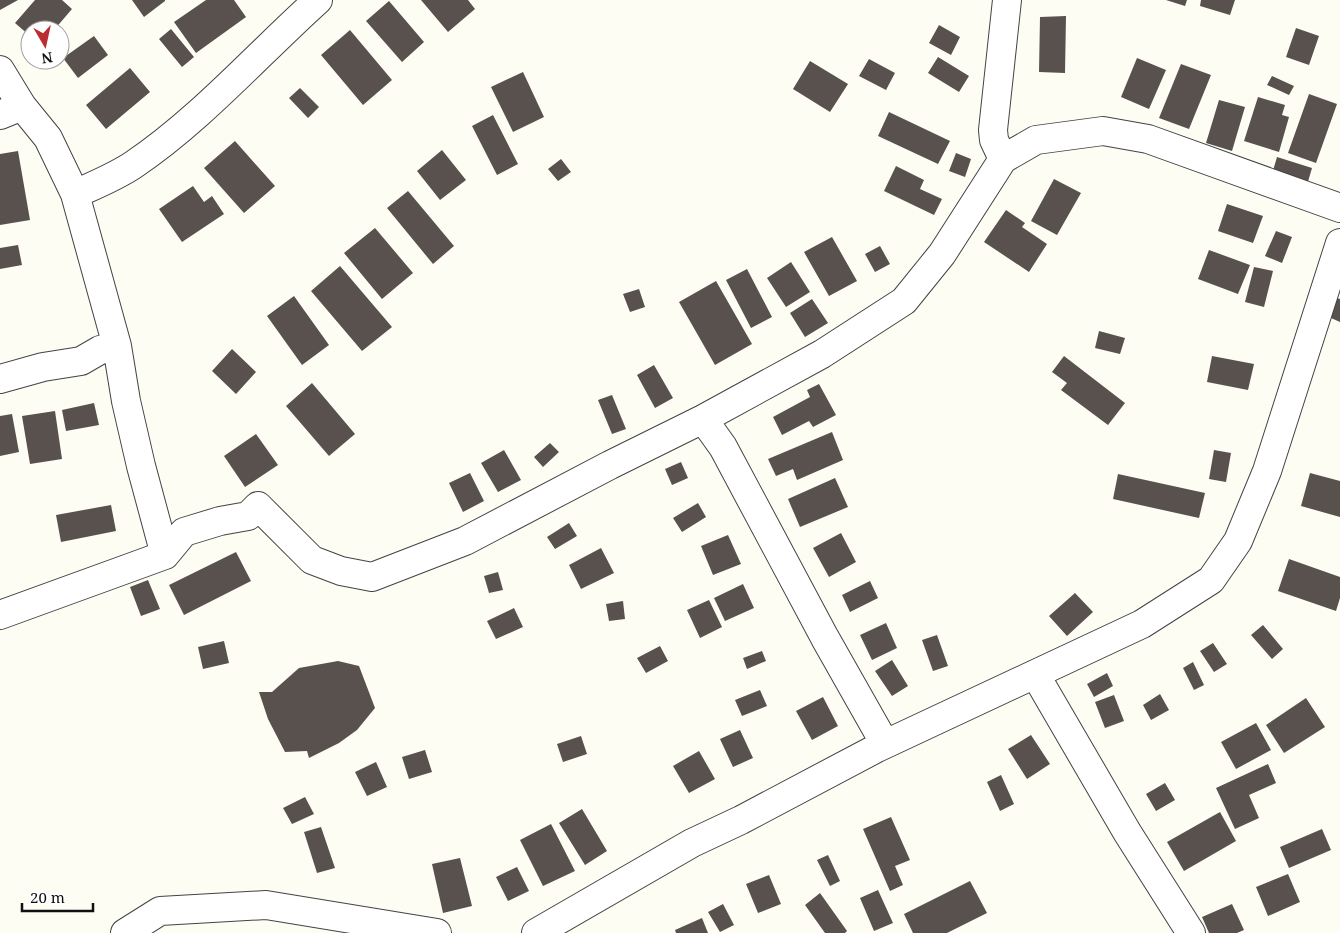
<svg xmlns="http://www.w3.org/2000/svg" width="1340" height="933" font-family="'Noto Serif',serif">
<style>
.building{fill:#58514d}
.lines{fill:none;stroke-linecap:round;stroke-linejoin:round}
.minor-casing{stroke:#434343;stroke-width:30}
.minor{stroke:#fff;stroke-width:28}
</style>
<rect width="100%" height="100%" fill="#fefdf4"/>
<path class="building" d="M0,0H18L0,10Z
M35,0H62L72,9L54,30H30V36L15,23Z
M132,0H165V1L144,17Z
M206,0H234L246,17L196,53L174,22Z
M421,0H468L475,9L448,32Z
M1166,0H1187L1185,6Z
M1201,0H1235L1230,15L1200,6Z
M389,1L424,42L402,62L366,21Z
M1066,16L1065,73L1039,72L1040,17Z
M939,25L960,37L951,55L929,43Z
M1296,28L1319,36L1309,65L1286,57Z
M171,29L194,57L182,67L159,39Z
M350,30L392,80L363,105L321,55Z
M94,36L108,55L78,78L63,58Z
M938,57L969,76L959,92L928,73Z
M1137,58L1166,70L1149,109L1121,97Z
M869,59L895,73L886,90L859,76Z
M810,61L848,84L830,112L793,89Z
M1181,64L1211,75L1189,129L1159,118Z
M130,68L150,92L106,129L86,105Z
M523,72L544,117L513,132L491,87Z
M1272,76L1294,86L1289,95L1267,85Z
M300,88L319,107L308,118L289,98Z
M1309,94L1337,104L1316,163L1288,153Z
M1258,97L1285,105L1282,115L1289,117L1279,152L1244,141Z
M1219,100L1245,107L1232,151L1206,143Z
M889,112L950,141L938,164L878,136Z
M493,115L518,164L497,175L472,126Z
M235,141L275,186L244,213L204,168Z
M442,150L466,180L440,200L417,171Z
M18,151L30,220L0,225V154Z
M956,153L971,159L965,177L949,171Z
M1277,157L1312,168L1307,185L1272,174Z
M561,159L571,172L558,181L548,169Z
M896,166L924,180L920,189L942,199L934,215L884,191Z
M1054,179L1081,193L1057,235L1031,221Z
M193,186L204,202L212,196L224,214L182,242L159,209Z
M408,191L454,246L433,264L387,208Z
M1227,204L1263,216L1253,243L1218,231Z
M1006,210L1025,223L1022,227L1047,244L1029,272L984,242Z
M375,228L413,273L382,299L344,253Z
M1276,231L1292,237L1282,263L1265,256Z
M832,237L857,281L829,296L804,252Z
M18,245L22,265L0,269V248Z
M880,246L890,264L875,272L865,254Z
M1209,250L1250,265L1238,294L1198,279Z
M791,262L810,292L786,307L767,278Z
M340,266L392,327L362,351L311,291Z
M1254,267L1273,271L1264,307L1245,302Z
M747,269L772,317L751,328L726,280Z
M716,281L752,344L715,365L679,302Z
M639,289L645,307L630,312L623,294Z
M294,296L329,345L302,365L267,316Z
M1337,298L1340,299V322L1331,318Z
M812,299L828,323L805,337L790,313Z
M1099,331L1125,338L1120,354L1095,348Z
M232,349L256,372L236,394L212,371Z
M1064,356L1125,403L1108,425L1061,390L1067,383L1052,372Z
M1212,356L1254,364L1248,390L1207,382Z
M654,365L673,398L655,408L637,375Z
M312,383L355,434L329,456L286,406Z
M819,384L836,415L813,427L809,421L782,435L773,417L810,397L807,390Z
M612,395L626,429L612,434L598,400Z
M94,403L99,425L66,431L62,410Z
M55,411L62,459L30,464L22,416Z
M12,414L19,452L0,456V416Z
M832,432L843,460L797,480L793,469L776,476L768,459Z
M256,434L278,465L245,487L224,456Z
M550,443L559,452L543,467L534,457Z
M504,450L521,480L498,492L481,463Z
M1214,450L1231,453L1226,482L1209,479Z
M681,462L688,478L672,485L665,469Z
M470,473L484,501L463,512L449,483Z
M1310,473L1340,481V517L1301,506Z
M1118,474L1205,493L1199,518L1113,499Z
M835,478L848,507L800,527L788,499Z
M698,503L706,517L682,532L673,518Z
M111,505L116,531L61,542L56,515Z
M569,523L577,536L555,549L547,537Z
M841,533L856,562L829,577L813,548Z
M728,535L741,564L713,575L701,546Z
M601,548L614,573L581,589L569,565Z
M236,552L251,581L184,615L169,585Z
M1289,559L1340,577V598L1336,611L1278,591Z
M498,572L503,590L489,593L484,576Z
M148,580L160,609L141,616L130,587Z
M870,581L878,598L850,612L842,595Z
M743,584L754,608L725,621L714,598Z
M1075,593L1093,612L1067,636L1049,616Z
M709,600L722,627L700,638L687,610Z
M623,601L625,619L609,621L606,604Z
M514,608L523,627L496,639L487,621Z
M886,623L897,648L872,660L860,635Z
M1263,625L1283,649L1272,659L1251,635Z
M937,635L948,666L933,671L922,640Z
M224,641L229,663L203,669L198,647Z
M1213,643L1227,664L1214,672L1200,651Z
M660,646L668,661L646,673L637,658Z
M762,651L766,661L747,669L743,658Z
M892,660L908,686L892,696L875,671Z
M338,661L359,666L375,708L357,730L339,743L309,758L307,751L285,752L268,719L259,692H272L299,668Z
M1193,662L1204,685L1194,690L1183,668Z
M1107,673L1113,686L1094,697L1087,684Z
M760,690L767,706L742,716L735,700Z
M1160,694L1169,710L1151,720L1143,705Z
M1114,695L1124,721L1105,728L1095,702Z
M823,697L838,726L812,740L796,711Z
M1306,698L1325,727L1284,753L1266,725Z
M1256,723L1271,750L1236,769L1221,742Z
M740,730L753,758L733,767L720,739Z
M1031,735L1050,764L1027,779L1008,749Z
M581,736L587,754L563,762L557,744Z
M425,750L432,772L409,779L402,757Z
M699,751L715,779L689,793L673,766Z
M376,762L387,787L367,796L355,772Z
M1268,764L1276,783L1249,795L1259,818L1235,829L1216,788Z
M1001,775L1014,804L1000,811L987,782Z
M1165,783L1175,800L1156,811L1146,794Z
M305,797L314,814L292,824L283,808Z
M582,809L607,851L585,865L559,823Z
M1220,812L1236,841L1184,871L1167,842Z
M891,817L910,860L895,866L903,885L890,891L863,829Z
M551,824L575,871L543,886L520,840Z
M321,827L335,868L317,873L304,832Z
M1322,829L1331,850L1289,868L1280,847Z
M828,855L840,881L830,886L817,860Z
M460,858L472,906L443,913L432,864Z
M517,867L529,891L508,901L496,877Z
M1288,874L1300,902L1268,916L1256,887Z
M769,875L781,904L758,913L746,884Z
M970,881L987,913L947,933H913L904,914Z
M878,890L893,923L874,931L860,898Z
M820,893L847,931L845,933H825L805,905Z
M723,904L734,925L720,932L708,912Z
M1232,904L1244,930L1237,933H1209L1202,917Z
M702,918L708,933H676L675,930Z"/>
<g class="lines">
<g class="minor-casing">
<path id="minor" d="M0,70L22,106L48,138L75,194
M0,115L22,106
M1003,159L994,140L993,130L1007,0
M0,379L43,367L81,361L100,350L117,346
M703,419L723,447L825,638L885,744
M165,555L141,466L126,401L117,346L75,194C95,185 115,177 133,165C200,120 258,54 318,0
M0,615L165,555L184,532L220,521L248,516L258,506L312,560L341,571L372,577L465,541L610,465L703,419L822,354L904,301L942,254L1003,159L1036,140L1103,131L1148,139L1340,208
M1035,674L1127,832L1191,933
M125,933L160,911L266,905L437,933
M536,933L692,843L741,820L877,748L1142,624L1211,580L1238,541L1267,471L1340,243"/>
</g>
<use href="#minor" class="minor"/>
</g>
<g transform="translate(45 45) rotate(171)"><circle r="24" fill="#ffffff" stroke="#9f9f9f"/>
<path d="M0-4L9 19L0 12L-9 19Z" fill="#ba2e31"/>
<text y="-8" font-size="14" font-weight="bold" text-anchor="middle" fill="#101010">N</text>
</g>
<path d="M22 903v8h71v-8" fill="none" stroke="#101010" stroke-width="2.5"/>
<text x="30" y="903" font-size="15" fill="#101010" stroke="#ffffff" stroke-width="4" paint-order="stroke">20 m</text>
</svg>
